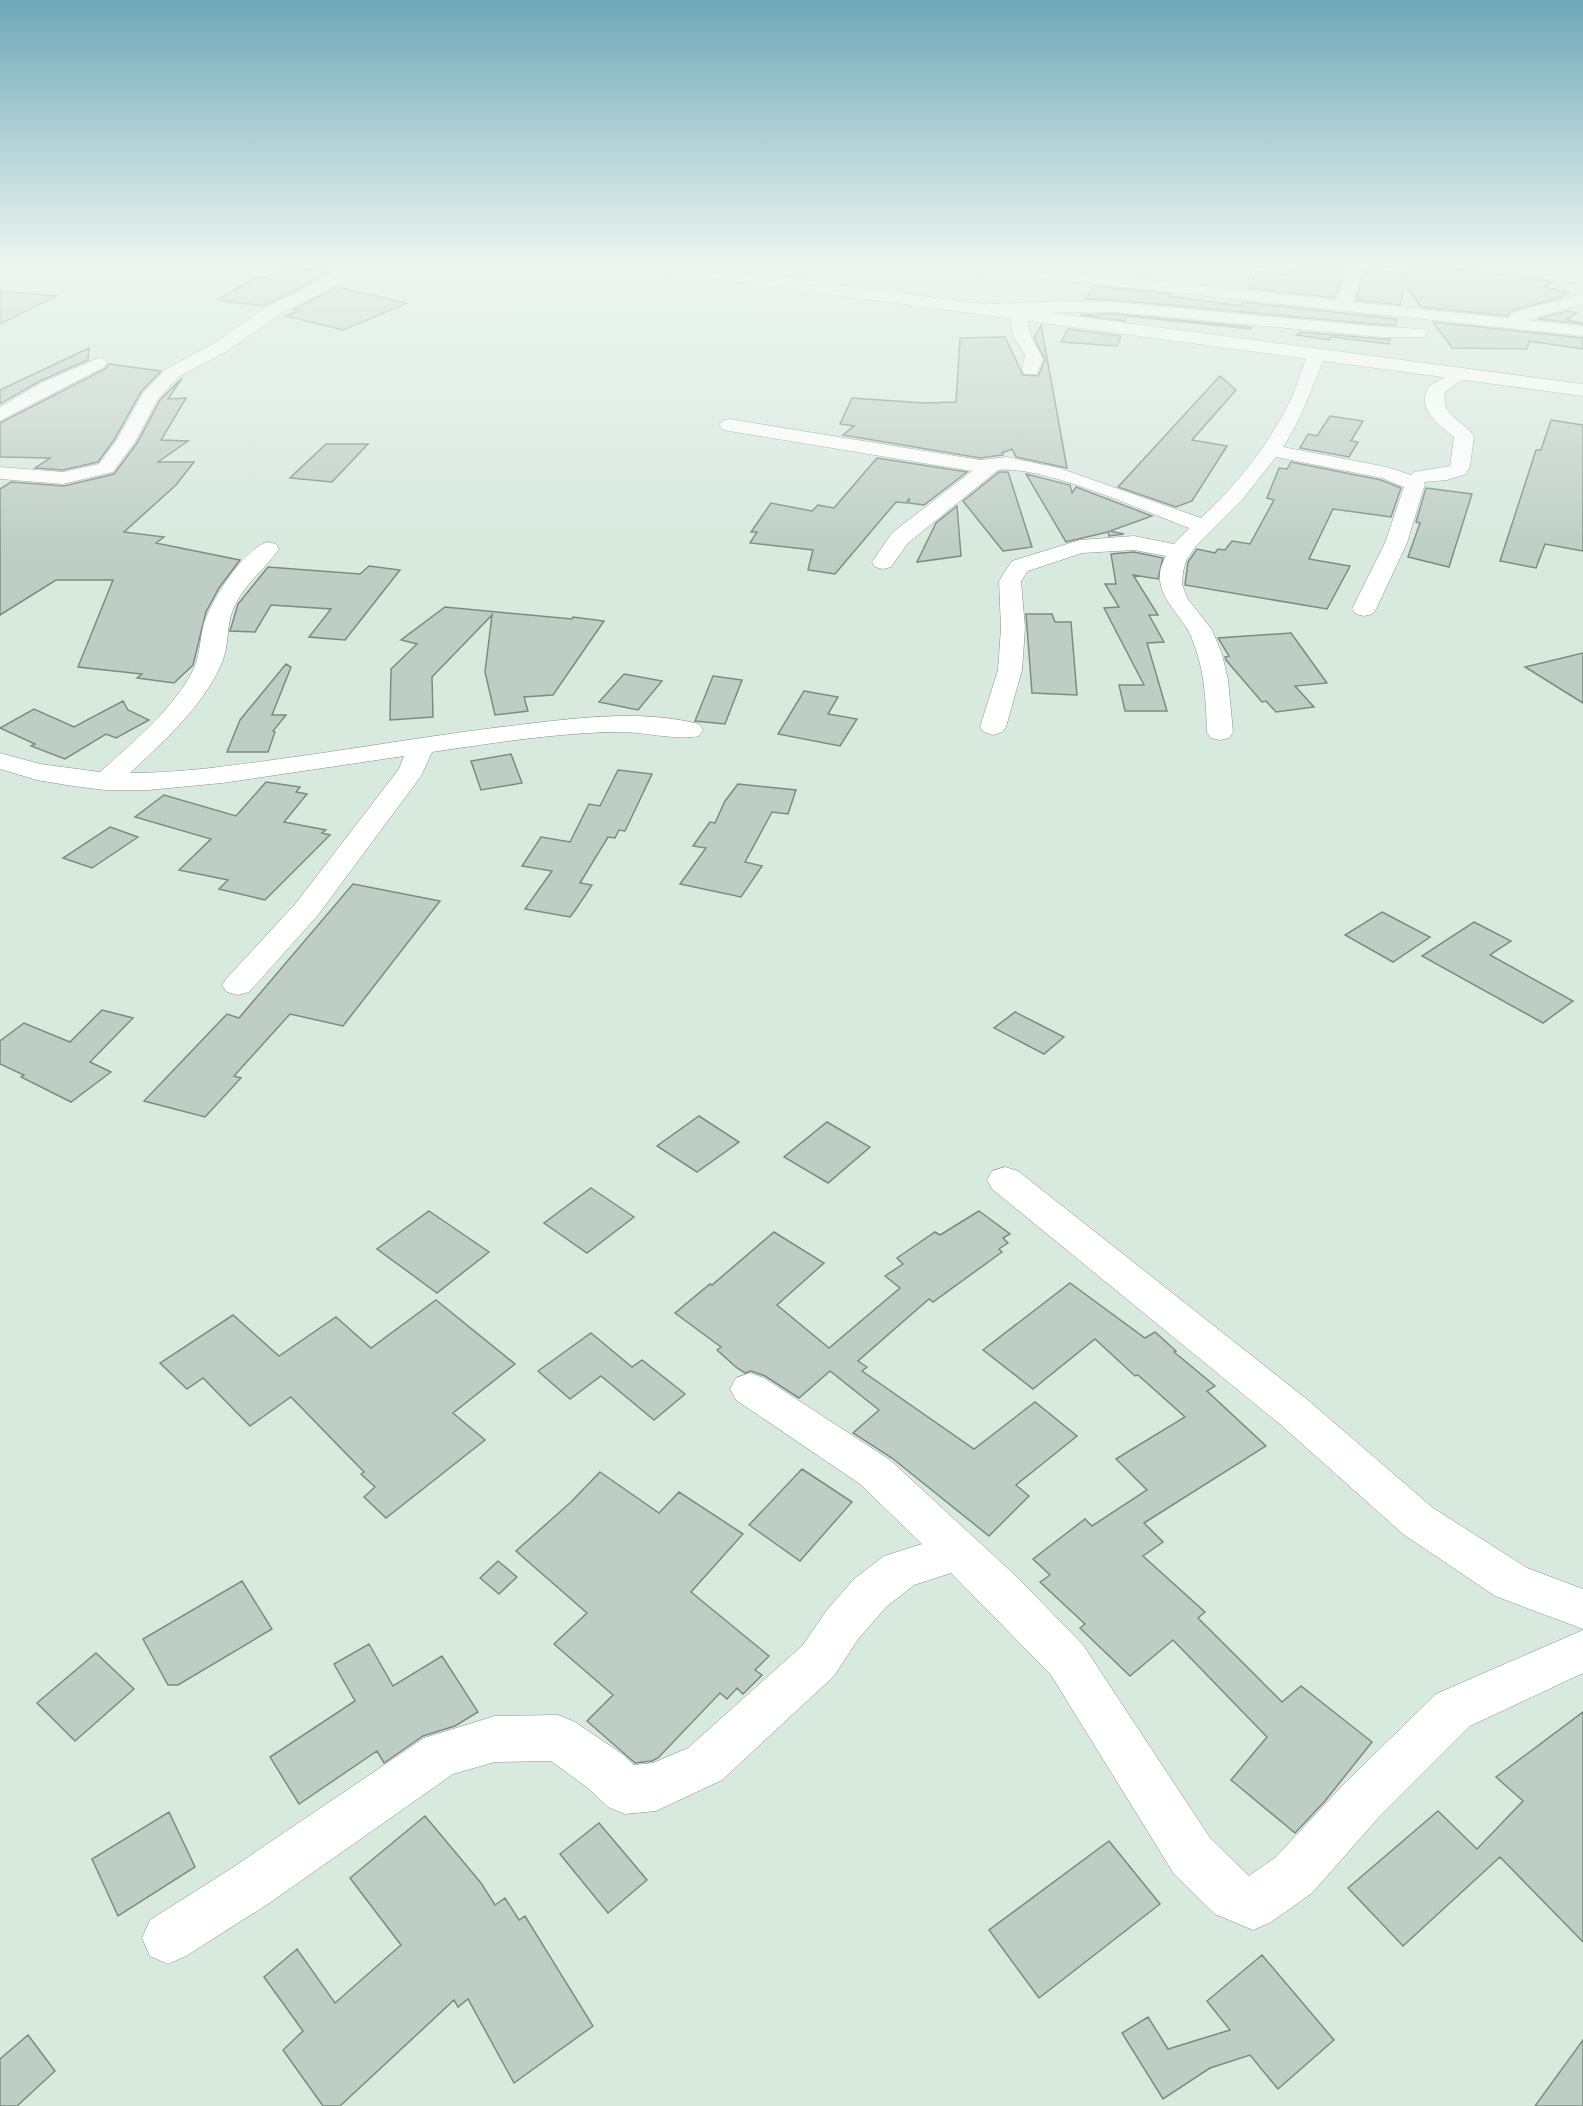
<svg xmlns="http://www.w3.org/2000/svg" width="1583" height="2106" font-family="Figtree,sans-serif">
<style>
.building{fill:#becec4;stroke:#7d8c82;stroke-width:1.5}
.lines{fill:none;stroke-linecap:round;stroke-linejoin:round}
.minor-casing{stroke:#85948b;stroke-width:1}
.primary-casing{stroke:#85948b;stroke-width:1}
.minor{fill:#fff;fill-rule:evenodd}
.primary{fill:#fff;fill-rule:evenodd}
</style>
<rect width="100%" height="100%" fill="#d8e9de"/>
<path class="building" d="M1418,263H1449L1446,267L1554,282L1545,287L1568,293L1560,298L1510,311L1508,316L1421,307L1404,283L1400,305L1356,300L1365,270L1406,273L1405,277Z
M1298,264L1345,268L1335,298L1249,288L1257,271L1290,275Z
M289,267L331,272L264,306L217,300L259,276L267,277Z
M1093,286L1170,294L1169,296L1241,306L1243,302L1397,319L1396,325H1382L1115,300L1086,299Z
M337,287L407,303L343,330L286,316L301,310L294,309Z
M0,291L56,296L0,324Z
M1568,311L1577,313L1567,319L1583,324L1538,319Z
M1115,314L1251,327V329L1127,316L1125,321L1080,315Z
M1433,322L1583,338V349L1529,341L1527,349L1452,348Z
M1041,325L1067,468L1016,457L1012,449L1002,453L1003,455L980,458L843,435L854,426L840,424L852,398L924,403L956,402L960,338L1005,337L1023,375L1038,376L1045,360L1034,338Z
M1068,329L1121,336L1117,346L1061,342Z
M1300,332L1382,339H1390L1389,344L1331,337L1329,340L1297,335Z
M89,348L88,360L40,381L0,404V390Z
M109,364L161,371L141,392L114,440L98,462L63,470L35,468L50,458L0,457V423L105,369Z
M1220,376L1236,390L1192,440L1227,446L1192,501L1176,507L1118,487Z
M182,378L168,399L186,398L161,440L188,441L158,462H194L176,485L124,532L164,537L156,543L240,560L219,588L206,612L193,665L174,683L137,678L142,674L78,667L113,580H56L0,615V489L11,482L64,486L114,474L137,443L160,400Z
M1330,416L1363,421L1351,441L1358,442L1349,457L1300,448L1308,434L1317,436Z
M1551,420L1583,425V551L1545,544L1536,568L1500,561L1536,450H1541Z
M326,444H368L332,482L290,478Z
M877,458L967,472L924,505L909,503V498L907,503L896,502L835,574L808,570L813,550L750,543L757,532H751L771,503L812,511L818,505L834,508Z
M1291,462L1381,480L1401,488L1391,517L1333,509L1309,559L1350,566L1327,609L1185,585L1188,562L1197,549L1215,553L1218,549L1225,550L1232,541L1250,544L1274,500L1267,498L1279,468L1287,469Z
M999,472H1008L1032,547L1003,551L963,501Z
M1026,474L1070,485L1072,493L1076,487L1152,516L1110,531L1124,534L1109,536L1108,532L1066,542Z
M1426,488L1472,494L1449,567L1408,557L1420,523L1416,522Z
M957,506L961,556L917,562L936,523Z
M1134,552L1163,558L1158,579L1133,575L1158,615H1149L1164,642L1147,643L1167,711H1125L1119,685H1144L1104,608L1119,607L1105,584H1116L1111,554Z
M369,566L400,570L345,640L309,637L331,609L271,605L255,632L230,631L238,604L268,567L360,574Z
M445,607L572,619L573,617L604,621L553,695L524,697L528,711L495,715L485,672L492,615L432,677L433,717L390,720L391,669L417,644L401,640Z
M1026,614H1052L1055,622H1071L1077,695L1032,693Z
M1291,633L1327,683L1295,686L1314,707L1276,712L1266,701L1262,702L1226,660L1225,657L1229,656L1218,638Z
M1583,653V703L1525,667Z
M286,664L291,667L272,715H286L273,731L275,732L268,752H227L240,720Z
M624,674L662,681L638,710L599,702Z
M713,676L742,680L725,724L695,721Z
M804,691L838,697L828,714L857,719L840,746L778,734Z
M123,701L128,710L149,720L116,738L106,734L65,759L31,746L35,744L0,728L34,709L74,727Z
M511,754L522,783L481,790L471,761Z
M618,770L652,774L625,831L619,830L615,838L608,837L580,883L592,885L576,909L570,917L525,909L552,871L522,866L541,837L570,842L589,804L600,806Z
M266,782L300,787L296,792L307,794L284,822L326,830L322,833L330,835L265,900L219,889L228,880L179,870L211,839L135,817L164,795L236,816Z
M738,784L796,790L788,814L772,812L745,862L762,866L741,897L680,884L706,848L693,846L710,822L715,823L725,801Z
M110,827L138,837L92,868L63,858Z
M353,884L440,901L343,1026L290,1014L234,1076L241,1078L205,1117L144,1101L227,1014L239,1018Z
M1382,912L1430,937L1393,962L1345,935Z
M1474,922L1511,941L1490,955L1573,1001L1543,1023L1422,956Z
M102,1010L133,1018L90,1062L111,1072L71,1102L21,1077L24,1075L0,1064V1041L24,1023L70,1042Z
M1015,1012L1064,1037L1044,1054L994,1028Z
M699,1116L739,1142L697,1172L657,1146Z
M827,1122L870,1147L828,1183L784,1157Z
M591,1188L634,1217L587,1253L544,1223Z
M429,1211L489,1252L437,1293L377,1249Z
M979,1211L1010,1234L1003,1238L1008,1243L999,1249L1002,1252L933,1302L929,1299L858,1361L867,1367L862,1371L974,1449L1035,1402L1077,1436L1016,1485L1029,1496L989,1536L892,1458L853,1433L879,1410L830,1371L799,1398L765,1376L751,1371L745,1373L737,1368L717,1350L721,1347L675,1313L710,1284L712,1285L774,1232L824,1263L777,1305L829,1348L900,1288L885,1276L903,1264L897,1258L935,1232L940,1235Z
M1070,1283L1145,1338L1155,1332L1176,1351L1174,1352L1215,1386L1207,1391L1266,1446L1144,1523L1163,1542L1143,1556L1205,1612L1198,1618L1282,1702L1301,1686L1372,1742L1325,1801L1295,1833L1231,1780L1267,1737L1173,1640L1130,1676L1080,1628L1085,1624L1040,1582L1050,1575L1033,1559L1085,1519L1092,1526L1147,1490L1116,1459L1185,1417L1138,1375L1135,1376L1095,1339L1033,1389L983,1350Z
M436,1300L515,1364L453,1413L485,1440L386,1518L364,1497L375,1487L361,1474L364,1472L291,1397L250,1426L203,1378L187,1389L160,1363L233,1315L279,1356L336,1317L371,1348Z
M591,1333L632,1367L642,1360L685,1394L654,1420L601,1376L570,1399L538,1371Z
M802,1469L852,1502L800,1561L749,1525Z
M600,1472L659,1513L679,1492L743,1534L691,1592L769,1656L755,1670L762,1675L743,1694L737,1688L727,1699L720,1693L658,1758L652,1761L635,1763L587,1721L613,1695L554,1644L587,1613L516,1551L571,1502Z
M498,1561L517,1577L499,1594L480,1578Z
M242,1581L272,1629L178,1685H168L143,1639Z
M369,1644L393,1686L442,1656L478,1712L455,1726L423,1736L384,1763L377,1751L299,1804L270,1757L355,1701L334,1664Z
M96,1653L134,1689L75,1741L37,1703Z
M1583,1712V1942L1500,1857L1403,1946L1348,1888L1438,1811L1477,1849L1523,1801L1496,1777Z
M169,1812L195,1867L118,1916L92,1859Z
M425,1816L481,1883L495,1905L505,1898L519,1920L525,1916L593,2026L514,2083L468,1999L458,2007L454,2000L340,2106H323L283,2050L303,2031L264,1977L297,1949L335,2003L401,1945L350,1878Z
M599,1823L647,1880L608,1913L560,1854Z
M1109,1841L1160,1904L1039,1998L989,1930Z
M1262,1955L1334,2040L1278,2089L1250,2055L1210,2068L1163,2099L1122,2033L1148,2017L1168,2049L1230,2030L1207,2001Z
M28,2035L55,2071L17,2106H0V2059Z
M1583,2040V2106H1535Z"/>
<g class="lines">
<g class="minor-casing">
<path id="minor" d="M355,263H377L280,314L227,351L178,377L158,399L135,442L113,472L63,484L0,479V467L63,472L99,464L116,441L143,393L166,369L215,343L268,306Z
M935,263H990L1337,300L1349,263H1365L1353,302L1509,318L1511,313L1583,294V304L1526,320L1583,326V336L943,268Z
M1467,263H1509L1583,274V284L1475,268Z
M1068,301L1115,302L1382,327L1424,329L1427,333L1424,337H1382L1115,312L1026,313L1030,335L1043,359L1037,374H1025L1022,370L1025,355L1013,335L1010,313L989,314L981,309L989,304Z
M1317,349L1323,350L1326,354C1312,387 1303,416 1283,447L1387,467L1411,475L1414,472L1450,466L1454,437C1439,425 1415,408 1429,386L1461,369L1467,370L1470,374L1445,392C1441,417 1462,419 1474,436L1470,466L1466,474L1447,480L1424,482L1425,484L1407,543L1376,609L1372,614L1364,616L1356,614L1352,609L1385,543L1404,487L1382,478L1276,457L1242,500L1196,546L1186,561L1183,572L1182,584L1187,598L1212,630L1222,654L1228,680L1233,732L1229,738L1220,740L1211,738L1207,732C1206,705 1205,678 1197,653C1194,644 1191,634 1186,627C1171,604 1149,586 1166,556L1134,550L1082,553L1028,571L1021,581L1025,628L1022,670L1006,727L1002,732L993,735L984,732L980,727L998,670L1001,628L999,581L1012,561L1080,540L1134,536L1174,544L1189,528C1144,511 1043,465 998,470L908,543L891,567L883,569L875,567L872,562L892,533L972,471L729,431L722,429L719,425L722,421L729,419L980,460L1007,457L1059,468L1201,518C1238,484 1270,443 1292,397C1298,383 1302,368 1308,354L1311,350Z
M98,358L104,359L107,363L104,367L0,421V407L41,383Z
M268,542L276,544L279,549C266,568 247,582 236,603C225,624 230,641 223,660C205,705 164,741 130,773C180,773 230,766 280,759C362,748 444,733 527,724C584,717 643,710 699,724L703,730L699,736C675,741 642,731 616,732C555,733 493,743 432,752L421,776L318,915L249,992L238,995L227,992L222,985L227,978L296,903L399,769L404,756L222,783L148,790H105L73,786L37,780L0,769V753L40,764L100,772C131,744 169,713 190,676C201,658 199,641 204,623C212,600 244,548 268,542Z
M1005,1167L1018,1171L1309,1401L1433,1508L1527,1568L1583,1589V1629L1495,1596L1403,1534L1281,1425L992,1189L987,1180L992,1171Z
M750,1373L764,1378L890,1460L1018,1578L1083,1645L1210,1838L1249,1876L1276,1857L1344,1784L1436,1694L1583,1630V1673L1470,1726L1378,1818L1312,1893L1271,1922L1253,1930L1215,1914L1174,1874L1051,1675L951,1573L914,1585L886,1607L859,1638L834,1676L722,1780L656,1811L625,1814L608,1807L588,1788L551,1761L495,1762L453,1774L268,1904L186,1956L168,1964L150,1956L142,1938L150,1920L232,1868L424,1738L495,1716L558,1715L575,1722L622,1754L634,1765L653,1763L688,1748L802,1646L827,1610L854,1579L884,1556L922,1544L860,1484L736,1400L730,1389L736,1378Z"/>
</g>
<g class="primary-casing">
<path id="primary" d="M629,263H676L1583,384V396L637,268Z"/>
</g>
<use href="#minor" class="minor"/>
<use href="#primary" class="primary"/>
</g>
<linearGradient id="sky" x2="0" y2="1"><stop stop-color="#6ea8b8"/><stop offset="0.47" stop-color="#edf5f0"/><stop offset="1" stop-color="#edf5f0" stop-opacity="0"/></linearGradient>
<rect width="1583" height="558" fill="url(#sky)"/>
</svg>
